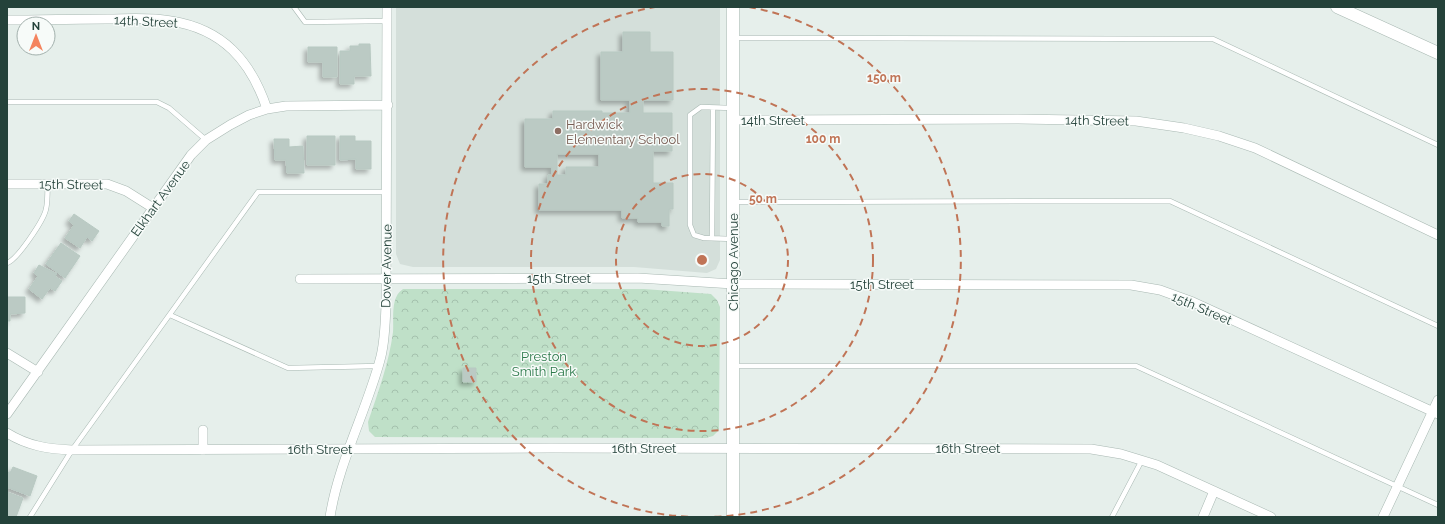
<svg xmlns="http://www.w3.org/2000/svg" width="1445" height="524" font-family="Raleway,sans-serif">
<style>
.built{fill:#d4dfda}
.park{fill:url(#park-crowns)}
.building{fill:#bbcac4;stroke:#b8c9c2;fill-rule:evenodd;filter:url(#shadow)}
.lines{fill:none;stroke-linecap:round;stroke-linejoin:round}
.service-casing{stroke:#a8b8b2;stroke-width:5.5}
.minor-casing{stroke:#a8b8b2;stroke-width:10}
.tertiary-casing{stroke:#a8b8b2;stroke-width:13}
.service{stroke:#fff;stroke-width:4.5}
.minor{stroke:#fff;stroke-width:9}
.tertiary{stroke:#fff;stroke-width:12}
.ring{fill:none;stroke:#c07456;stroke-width:2;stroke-dasharray:7 5}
.education-dot{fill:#8d6e63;stroke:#f7fbf9;stroke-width:1.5}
.labels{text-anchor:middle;stroke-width:3;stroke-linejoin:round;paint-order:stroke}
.street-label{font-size:13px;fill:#24423a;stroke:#f7fbf9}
.education-label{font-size:13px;fill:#785e54;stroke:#f7fbf9;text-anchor:start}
.park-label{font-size:13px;fill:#2d7a4b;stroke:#f7fbf9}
.centre{fill:#c07456;stroke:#f7fbf9;stroke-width:2}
.ring-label{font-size:12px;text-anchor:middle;font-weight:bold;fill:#c07456;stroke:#f7fbf9;stroke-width:3;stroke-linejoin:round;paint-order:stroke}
</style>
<defs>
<pattern id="park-crowns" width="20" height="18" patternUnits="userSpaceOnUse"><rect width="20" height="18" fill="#bfe0c8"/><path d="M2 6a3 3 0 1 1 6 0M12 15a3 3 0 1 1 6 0" fill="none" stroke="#a4c1ad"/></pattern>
<filter id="shadow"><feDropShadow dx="-3.5" dy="3.5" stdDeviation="2" flood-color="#0004"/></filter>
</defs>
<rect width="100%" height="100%" fill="#e6efeb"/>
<path class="built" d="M396,7H720V260L716,269L707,273L634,267H413L400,264L396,254Z"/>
<path class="park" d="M403,289H644L711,294L717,300L720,307L719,430L713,436L706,438L375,437L369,431L368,422C378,392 389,363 393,332C394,319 390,297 403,289Z"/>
<path class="building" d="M623,32H650V52H673V100H643V113H672V151H653V183H673V209H669V226H662V222H638V218H622V210H539V184H548V175H552V167H525V119H553V111H602V113H630V100H601V52H623ZM557,154H599V167H566V175H557Z
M359,44H370L371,76H354V84H340V51H350V46H359Z
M308,47H337V77H323V62H308Z
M307,136H335V165H307Z
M340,136H355V141H371V169H356V159L340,160Z
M274,139H289V147L303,146L304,173H287L286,160H275Z
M74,214L99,231L92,241L87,237L80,248L65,238L74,225L69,221Z
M61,243L80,256L65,278L46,264Z
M39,265L57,274L55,276L62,281L55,291L50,288L42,299L29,289L38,276L34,273Z
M7,297H25V313L10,314V321H7Z
M463,368H476V382H463Z
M13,467L37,476L30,496L7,487V472L10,473Z
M7,492L23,498L16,517H7Z"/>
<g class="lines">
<g class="service-casing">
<path id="service" d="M294,7L305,22L387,21
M733,38L1213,39L1438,145
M7,102H157L169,108L206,140
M732,108L701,107L690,115V225L694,235L704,238L733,239
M734,202L1170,201L1438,326
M712,238L713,108
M7,263C17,260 44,220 46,209C48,201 47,192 48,184
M170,315L288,368L378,366
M735,366H1136L1438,505
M30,517L72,450L258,192H387
M1112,517L1142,460"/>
</g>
<g class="minor-casing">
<path id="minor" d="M7,20C40,20 74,19 107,19C128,19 150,17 171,21C223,29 251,61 267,109
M733,120L1018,119L1136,121L1184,128L1219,136L1255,148L1438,235
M7,184H107L126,191L153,208
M300,279L638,278L733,284L1131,285L1160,290L1193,302L1438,414
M7,353L38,372
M7,414L191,155L206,140L230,125L249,115L267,109L286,106L388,105
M203,430V450
M7,433C28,446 48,449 72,450L551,448L1091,449L1121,454L1157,465L1271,517
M330,517C338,464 366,412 380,360C385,343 385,324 386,306L387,7
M1203,517L1214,491
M1383,517L1438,400"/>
</g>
<g class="tertiary-casing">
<path id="tertiary" d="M733,7V517
M1337,7L1438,53"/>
</g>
<use href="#service" class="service"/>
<use href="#minor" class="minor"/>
<use href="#tertiary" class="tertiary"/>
</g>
<g class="ring">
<circle cx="702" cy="260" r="86"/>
<circle cx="702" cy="260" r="171"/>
<path d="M700 517A257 257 0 0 1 655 7M749 7A257 257 0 0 1 704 517"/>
</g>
<circle class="education-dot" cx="558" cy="131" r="4"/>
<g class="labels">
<g class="street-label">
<text transform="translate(146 21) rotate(3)" y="5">14th Street</text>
<text x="773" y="125">14th Street</text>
<text transform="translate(1097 120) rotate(1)" y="5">14th Street</text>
<text transform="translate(71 184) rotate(1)" y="5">15th Street</text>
<text transform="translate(160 198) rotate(-54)" y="5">Elkhart Avenue</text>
<text transform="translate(733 262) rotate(-90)" y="5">Chicago Avenue</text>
<text transform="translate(386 266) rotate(-89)" y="5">Dover Avenue</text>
<text x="559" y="283">15th Street</text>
<text x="882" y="289">15th Street</text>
<text transform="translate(1202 308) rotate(23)" y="5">15th Street</text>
<text x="644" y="453">16th Street</text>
<text x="968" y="453">16th Street</text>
<text x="320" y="454">16th Street</text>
</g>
<g class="education-label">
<text x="566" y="129">Hardwick<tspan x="566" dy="15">Elementary School</tspan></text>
</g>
<g class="park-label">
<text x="544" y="361">Preston<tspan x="544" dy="15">Smith Park</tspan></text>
</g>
</g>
<circle cx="702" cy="260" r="6" class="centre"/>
<g class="ring-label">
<text x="884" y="82">150 m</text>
<text x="823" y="143">100 m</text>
<text x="763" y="203">50 m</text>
</g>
<rect width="1445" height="524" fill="none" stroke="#24423a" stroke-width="16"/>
<g transform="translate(36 36)"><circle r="19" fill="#f7fbf9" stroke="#a3b1ad"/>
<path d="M0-3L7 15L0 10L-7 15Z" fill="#f4845f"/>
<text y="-6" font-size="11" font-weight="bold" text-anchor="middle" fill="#24423a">N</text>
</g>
</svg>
